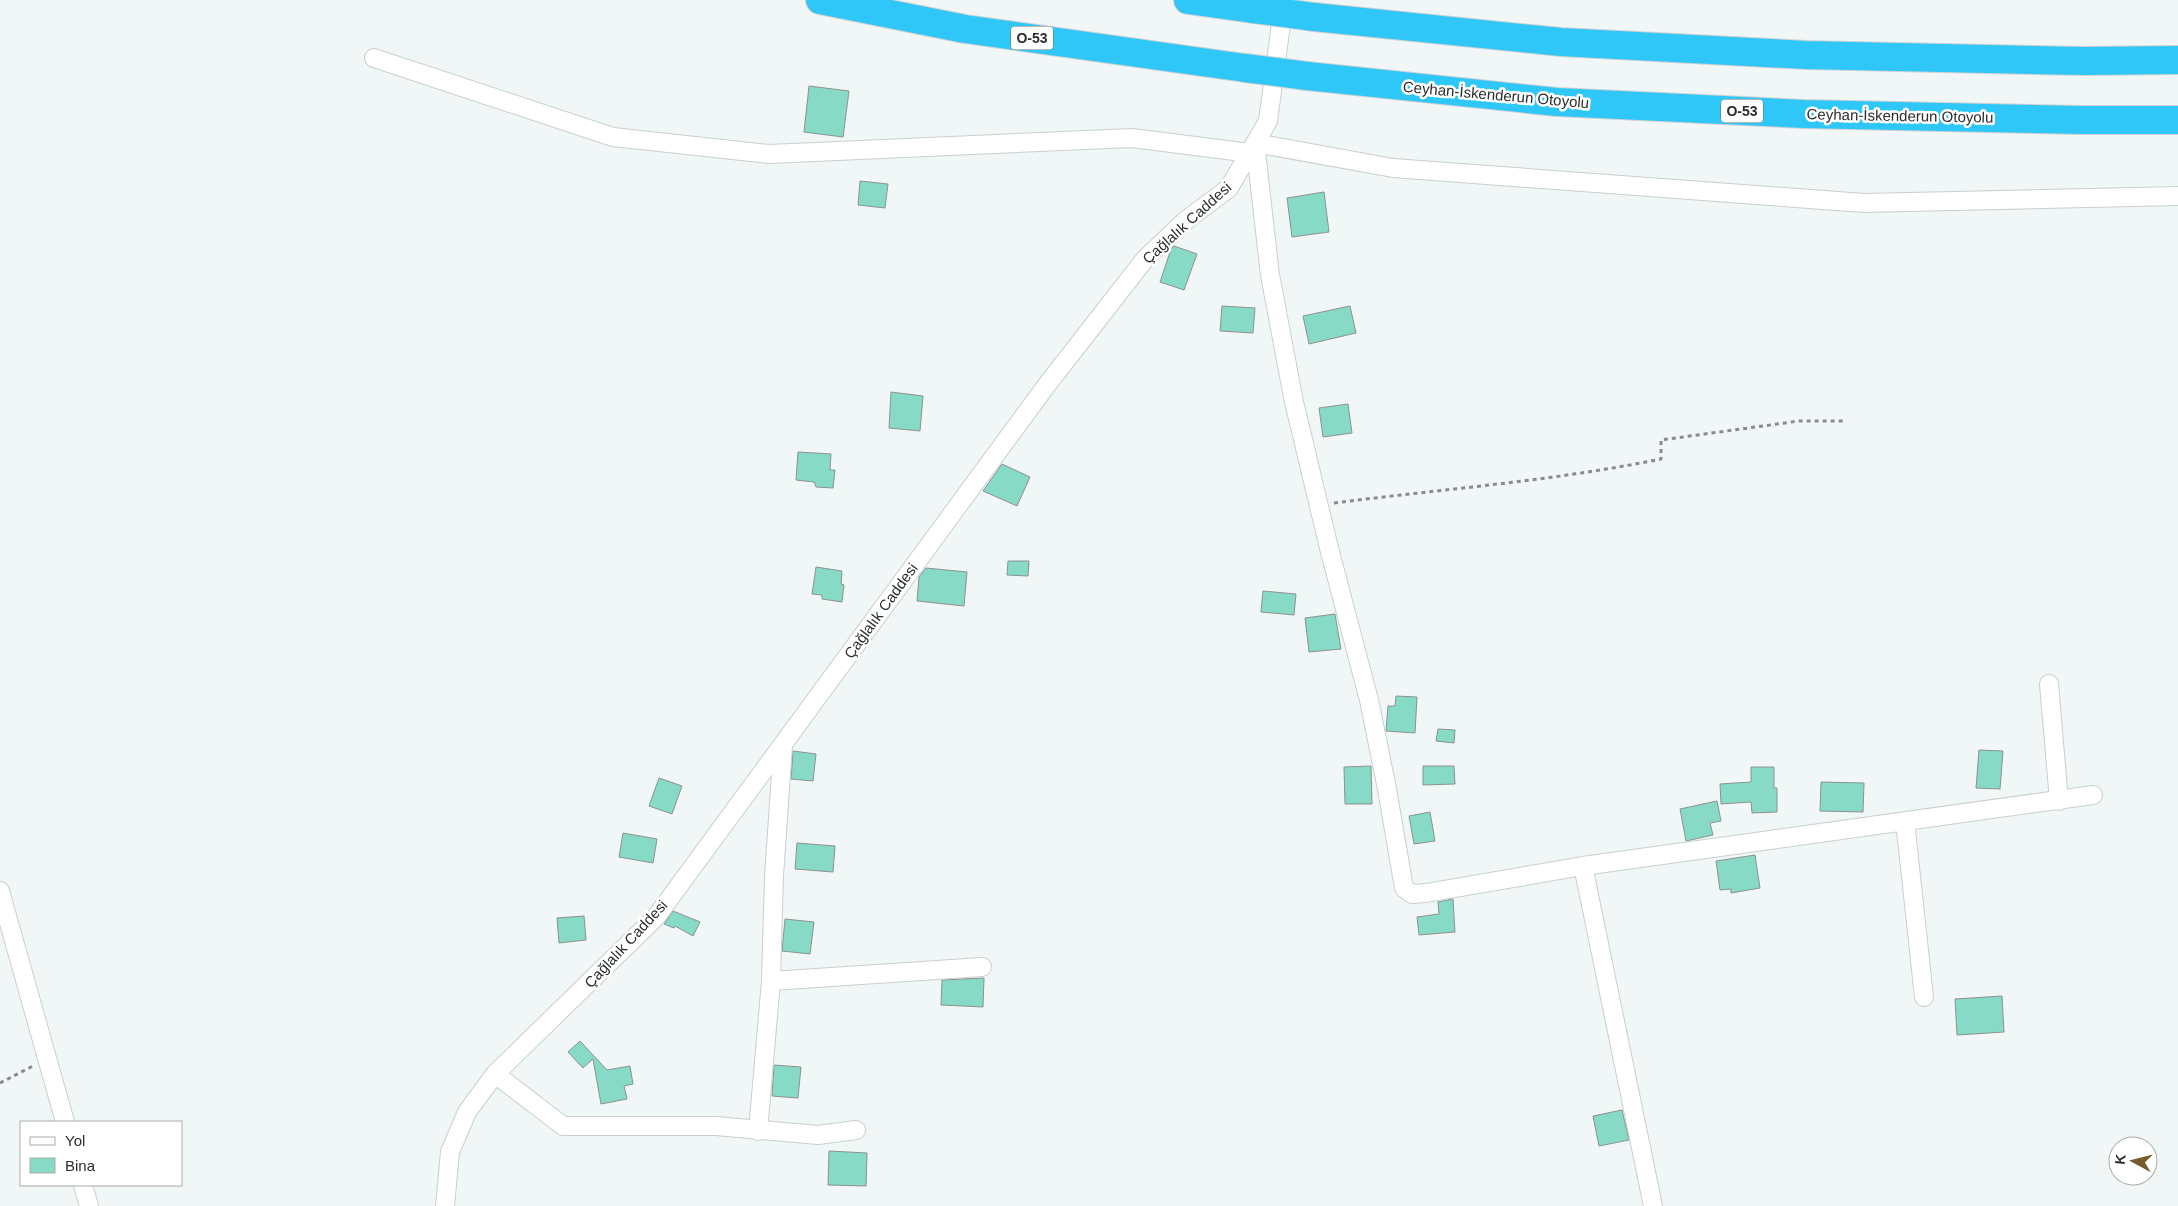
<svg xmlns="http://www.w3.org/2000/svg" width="2178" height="1206" font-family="Arial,sans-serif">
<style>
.building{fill:#86dac6;stroke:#8d9290}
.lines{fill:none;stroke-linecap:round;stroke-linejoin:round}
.street-casing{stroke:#c9cfcf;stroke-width:20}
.highway-casing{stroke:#d0d1d1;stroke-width:30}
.path{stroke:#878b8b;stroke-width:3;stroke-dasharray:4 4;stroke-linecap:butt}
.street{stroke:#fff;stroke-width:18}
.highway{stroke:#2fc7f8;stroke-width:28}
.highway-bridge-casing{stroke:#d0d1d1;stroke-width:30;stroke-linecap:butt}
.highway-bridge{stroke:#2fc7f8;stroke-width:28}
.labels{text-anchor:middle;stroke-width:5;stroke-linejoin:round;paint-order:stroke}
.shield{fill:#fff;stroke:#6a6c6c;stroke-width:1}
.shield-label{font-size:14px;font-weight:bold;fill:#2a2d2d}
.street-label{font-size:15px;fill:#2a2d2d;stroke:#fff}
</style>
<rect width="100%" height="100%" fill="#f1f7f7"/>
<path class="building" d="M809,86L849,91L843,137L804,132Z
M860,181L888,184L885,208L858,205Z
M1324,192L1329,232L1292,237L1287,198Z
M1174,246L1197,254L1184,290L1160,282L1171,249Z
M1222,306L1255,308L1253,333L1220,331Z
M1350,306L1356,333L1309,344L1303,316Z
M891,392L923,396L920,431L889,428Z
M1348,404L1352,433L1323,437L1319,408Z
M798,452L831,454L830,470H835L833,488L816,487L814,482L796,480Z
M1002,464L1030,477L1017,506L983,491Z
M1008,561H1029L1028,576L1007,575Z
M816,567L842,571L841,584L844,585L842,602L822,599V595L812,594Z
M926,568L967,572L964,606L917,601L919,577Z
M1263,591L1296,594L1294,615L1261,612Z
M1335,614L1341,649L1309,652L1305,618Z
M1396,696L1417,697L1415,733L1386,731L1388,706H1395Z
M1438,729L1455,730L1454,743L1436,741Z
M1979,750L2003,751L2000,789L1976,788Z
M793,751L816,754L813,781L791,779Z
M1371,766L1372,804H1345L1344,767Z
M1423,766H1454L1455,784L1423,785Z
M1751,767H1774V788H1777V812L1752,813L1751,802L1721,804L1720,784L1751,782Z
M659,778L682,786L672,814L649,806Z
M1821,782L1864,783L1863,812L1820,811Z
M1717,801L1721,821L1710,823L1713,835L1686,841L1680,809Z
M1430,812L1435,841L1414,844L1409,816Z
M623,833L657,839L653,863L619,857Z
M797,843L835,846L833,872L795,869Z
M1755,855L1760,888L1731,893V889L1720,890L1716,861Z
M1453,899L1455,932L1419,935L1417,917L1439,914L1438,902Z
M673,911L700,922L693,936L675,926L674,928L664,924Z
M584,916L586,940L559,943L557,918Z
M785,919L814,922L810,954L782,951Z
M984,978L983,1007L941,1005L942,980Z
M2002,996L2004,1032L1957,1035L1955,999Z
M580,1041L607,1070L630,1066L633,1084L624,1086L627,1099L601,1104L593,1059L583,1068L568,1052Z
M774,1065L801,1067L798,1098L772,1096Z
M1622,1110L1629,1140L1599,1146L1593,1116Z
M829,1151L867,1153L866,1186L828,1185Z"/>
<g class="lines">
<g class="street-casing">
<path id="street" d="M374,58L613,137L769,154L1132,138L1250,153
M2049,684L2059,801
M2093,795L1583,866L1426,893L1412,894L1404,888L1387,789L1369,700L1330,552L1294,402L1270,275L1255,143L1393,168L1864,203L2178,196
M1905,821L1924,997
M1583,866L1653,1206
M0,891L65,1122
M771,981L982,967
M495,1074L563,1126H716L818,1135L856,1130
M758,1131L771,981L774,876L783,745
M83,1185L89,1206
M445,1206L450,1152L467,1112L495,1074L656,917L1046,386L1145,259L1185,221L1229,188L1268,121L1284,2"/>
</g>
<g class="highway-casing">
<path id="highway" d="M820,0L965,29L1245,68
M1188,0L1253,9
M1314,17L1561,42L1806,55L2083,61L2178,60
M1307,76L1557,102L1804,114L2082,120H2178"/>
</g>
<path class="path" d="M1334,503C1443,489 1553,481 1661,459V440L1799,421H1845
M0,1083L33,1066"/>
<use href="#street" class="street"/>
<use href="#highway" class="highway"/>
<g class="highway-bridge-casing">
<path id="highway-bridge" d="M1253,9L1314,17
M1245,68L1307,76"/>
</g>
<use href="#highway-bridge" class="highway-bridge"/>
</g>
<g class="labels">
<g class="shield">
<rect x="1011" y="26.5" width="42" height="23" rx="4"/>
<rect x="1721" y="99.5" width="42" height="23" rx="4"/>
</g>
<g class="shield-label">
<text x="1032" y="43">O-53</text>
<text x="1742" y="116">O-53</text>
</g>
<g class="street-label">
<text transform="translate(1496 95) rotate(5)" y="5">Ceyhan-İskenderun Otoyolu</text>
<text transform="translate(1900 116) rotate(1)" y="5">Ceyhan-İskenderun Otoyolu</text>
<text transform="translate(1187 223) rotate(-42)" y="5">Çağlalık Caddesi</text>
<text transform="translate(881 611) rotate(-54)" y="5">Çağlalık Caddesi</text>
<text transform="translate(626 944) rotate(-47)" y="5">Çağlalık Caddesi</text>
</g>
</g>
<rect x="20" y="1121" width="162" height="65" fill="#ffffff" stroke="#aaabab"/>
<rect x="30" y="1137" width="25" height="8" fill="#ffffff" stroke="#aaabab"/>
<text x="65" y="1146" font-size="15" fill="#2a2d2d">Yol</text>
<rect x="30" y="1158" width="25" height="15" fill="#86dac6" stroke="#aaabab"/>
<text x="65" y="1171" font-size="15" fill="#2a2d2d">Bina</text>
<g transform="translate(2133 1161) rotate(277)"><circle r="24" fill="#ffffff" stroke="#aaabab"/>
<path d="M0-4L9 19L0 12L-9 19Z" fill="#765c2d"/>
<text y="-8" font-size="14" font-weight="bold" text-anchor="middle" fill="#2a2d2d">K</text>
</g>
</svg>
